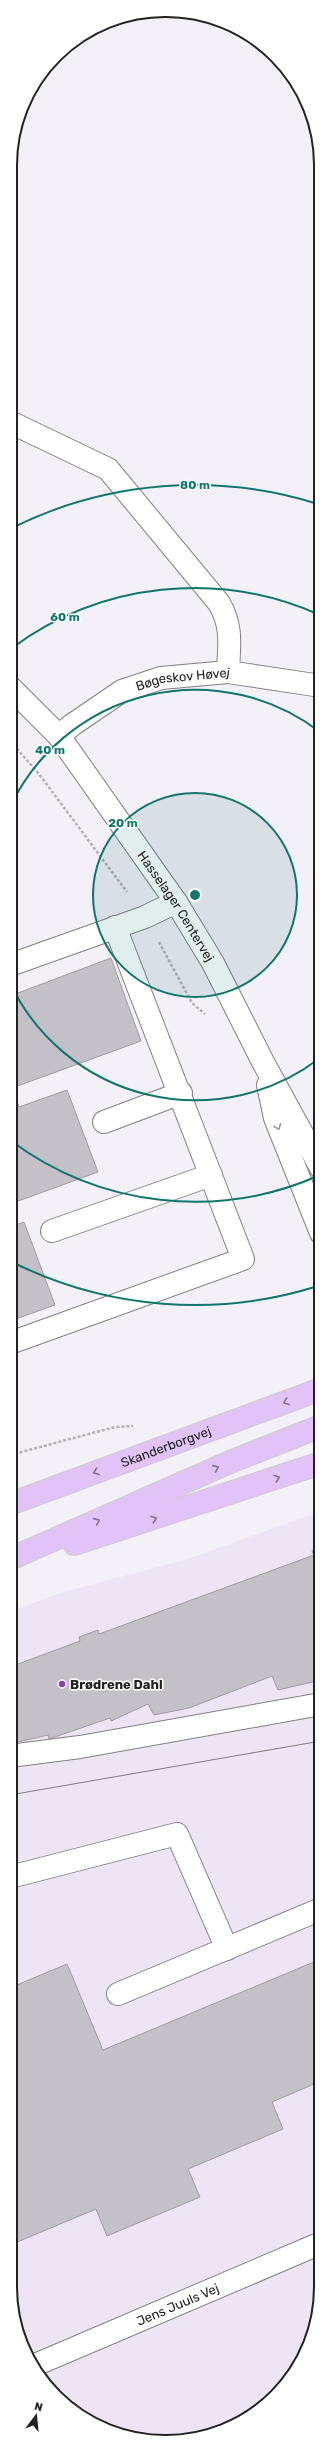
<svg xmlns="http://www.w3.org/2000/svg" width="331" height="2452" font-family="Rubik,sans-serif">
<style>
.built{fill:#ede5f3}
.building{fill:#c4c0c7;stroke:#9f9ba2}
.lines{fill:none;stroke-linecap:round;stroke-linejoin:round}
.minor-casing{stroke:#837f85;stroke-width:24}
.major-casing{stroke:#cececf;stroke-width:24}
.path{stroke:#b3afb5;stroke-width:2.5;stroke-dasharray:3 2;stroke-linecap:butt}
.minor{stroke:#fff;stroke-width:22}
.major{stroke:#e2c3f7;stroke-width:22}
.tram{stroke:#7f7c81;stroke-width:1}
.oneway{stroke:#9c9b9c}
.oneway2{stroke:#82728d}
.ring{fill:none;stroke:#0f766e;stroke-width:2}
.poi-dot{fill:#8a41b3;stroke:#fff;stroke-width:1.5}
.labels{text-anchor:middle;stroke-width:3;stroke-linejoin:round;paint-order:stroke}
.street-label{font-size:13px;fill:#222123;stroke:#fff}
.poi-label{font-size:13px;font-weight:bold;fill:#222123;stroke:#fff;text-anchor:start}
.rim{fill:none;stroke:#222123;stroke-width:2}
.centre{fill:#0f766e;stroke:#fff;stroke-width:2}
.ring-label{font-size:12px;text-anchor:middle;font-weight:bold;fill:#0f766e;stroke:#fff;stroke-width:3;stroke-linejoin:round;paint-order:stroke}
</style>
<rect width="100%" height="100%" fill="#f4f0f7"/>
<path class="built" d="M321,1511V2297L305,2355L268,2404L215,2434L156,2442L106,2430L55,2396L22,2346L10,2286V1612L57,1594L191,1558Z"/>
<path class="building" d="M23,106L27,108L18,126Z
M111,958L141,1041L12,1088L19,1107L67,1090L98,1172L10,1204V996Z
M24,1222L55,1305L10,1321V1227Z
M321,1548V1680L278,1690L272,1676L189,1708L154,1715L148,1704L111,1721L110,1718L49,1739L48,1735L10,1744V1667L80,1641L79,1637L98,1630L99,1634L314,1555L312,1551Z
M321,1959V2066L316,2068L321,2081L272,2102L283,2129L188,2169L200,2197L107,2236L96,2209L10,2245V1968L17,1985L67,1964L103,2050Z"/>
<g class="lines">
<g class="minor-casing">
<g id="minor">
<path d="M10,422L108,469L219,603C233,627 229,645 228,672"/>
<path id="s1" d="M10,687L59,736L176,902L213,963L263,1062L321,1168"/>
<path id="s2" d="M59,736L72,725L122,691L161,678L228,672L321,686"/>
<path d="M10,965L145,917L176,902"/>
<path d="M268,1085L275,1118L321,1233"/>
<path d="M104,1122L181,1093"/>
<path d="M52,1231L211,1175"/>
<path d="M10,1343L243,1259L115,927"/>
<path d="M10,1756L80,1747L321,1704"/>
<path d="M10,1877L177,1834L227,1949"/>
<path d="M118,1994L321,1909"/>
<path id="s3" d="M35,2365L321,2243"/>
</g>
</g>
<g class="major-casing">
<g id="major">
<path id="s4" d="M10,1504L321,1389"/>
<path d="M74,1544L321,1463"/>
<path d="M10,1559L230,1462L321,1426"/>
</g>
</g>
<path class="path" d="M10,741L39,774L127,892
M159,942L192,1003L205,1014
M10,1455L115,1427L133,1426"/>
<use href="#minor" class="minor"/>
<use href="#major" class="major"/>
<path class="tram" d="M10,1795L321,1741"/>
</g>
<defs><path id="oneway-chevron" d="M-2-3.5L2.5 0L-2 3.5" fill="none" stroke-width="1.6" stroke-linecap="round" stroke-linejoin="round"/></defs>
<use class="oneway" href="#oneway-chevron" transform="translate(278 1127) rotate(68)"/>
<g class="oneway2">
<use href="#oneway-chevron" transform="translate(286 1402) rotate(160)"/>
<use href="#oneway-chevron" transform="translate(216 1468) rotate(-24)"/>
<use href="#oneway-chevron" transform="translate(96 1472) rotate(160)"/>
<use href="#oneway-chevron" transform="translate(277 1478) rotate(-19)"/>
<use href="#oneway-chevron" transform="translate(154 1519) rotate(-18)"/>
<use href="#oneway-chevron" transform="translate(97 1521) rotate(-24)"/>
</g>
<circle cx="195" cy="895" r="102" fill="#0f766e" fill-opacity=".12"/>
<g class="ring">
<circle cx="195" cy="895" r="102"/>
<path d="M320 1058A205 205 0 0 1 11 985M11 805A205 205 0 0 1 320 732"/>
<path d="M320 1175A307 307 0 0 1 10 1140M12 648A307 307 0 0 1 320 615"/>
<path d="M318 1286A410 410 0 0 1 12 1262M12 528A410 410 0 0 1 318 504"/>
</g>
<circle class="poi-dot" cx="62" cy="1684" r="4"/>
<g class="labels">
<g class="street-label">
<text dy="5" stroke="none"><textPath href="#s2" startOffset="140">Bøgeskov Høvej</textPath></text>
<text dy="5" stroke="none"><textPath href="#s1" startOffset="276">Hasselager Centervej</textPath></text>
<text dy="5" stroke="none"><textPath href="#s4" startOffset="166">Skanderborgvej</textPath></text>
<text dy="5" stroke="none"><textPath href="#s3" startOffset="155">Jens Juuls Vej</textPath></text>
</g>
<g class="poi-label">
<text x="70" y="1689">Brødrene Dahl</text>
</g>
</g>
<path d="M0 0H331V2452H0ZM165 17H166A148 148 0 0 1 314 165V2287A148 148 0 0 1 166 2435H165A148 148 0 0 1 17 2287V165A148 148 0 0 1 165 17Z" fill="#fff" fill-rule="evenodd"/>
<path class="rim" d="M165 17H166A148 148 0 0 1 314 165V2287A148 148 0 0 1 166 2435H165A148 148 0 0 1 17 2287V165A148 148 0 0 1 165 17Z"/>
<circle cx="195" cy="895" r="6" class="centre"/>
<g class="ring-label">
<text x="195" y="489">80 m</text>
<text x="65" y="621">60 m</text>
<text x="50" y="754">40 m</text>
<text x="123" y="827">20 m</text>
</g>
<g transform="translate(36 2416) rotate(16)" stroke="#ffffff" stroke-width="3" paint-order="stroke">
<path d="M0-3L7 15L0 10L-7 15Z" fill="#222123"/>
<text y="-6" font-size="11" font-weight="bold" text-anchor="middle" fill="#222123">N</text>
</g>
</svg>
